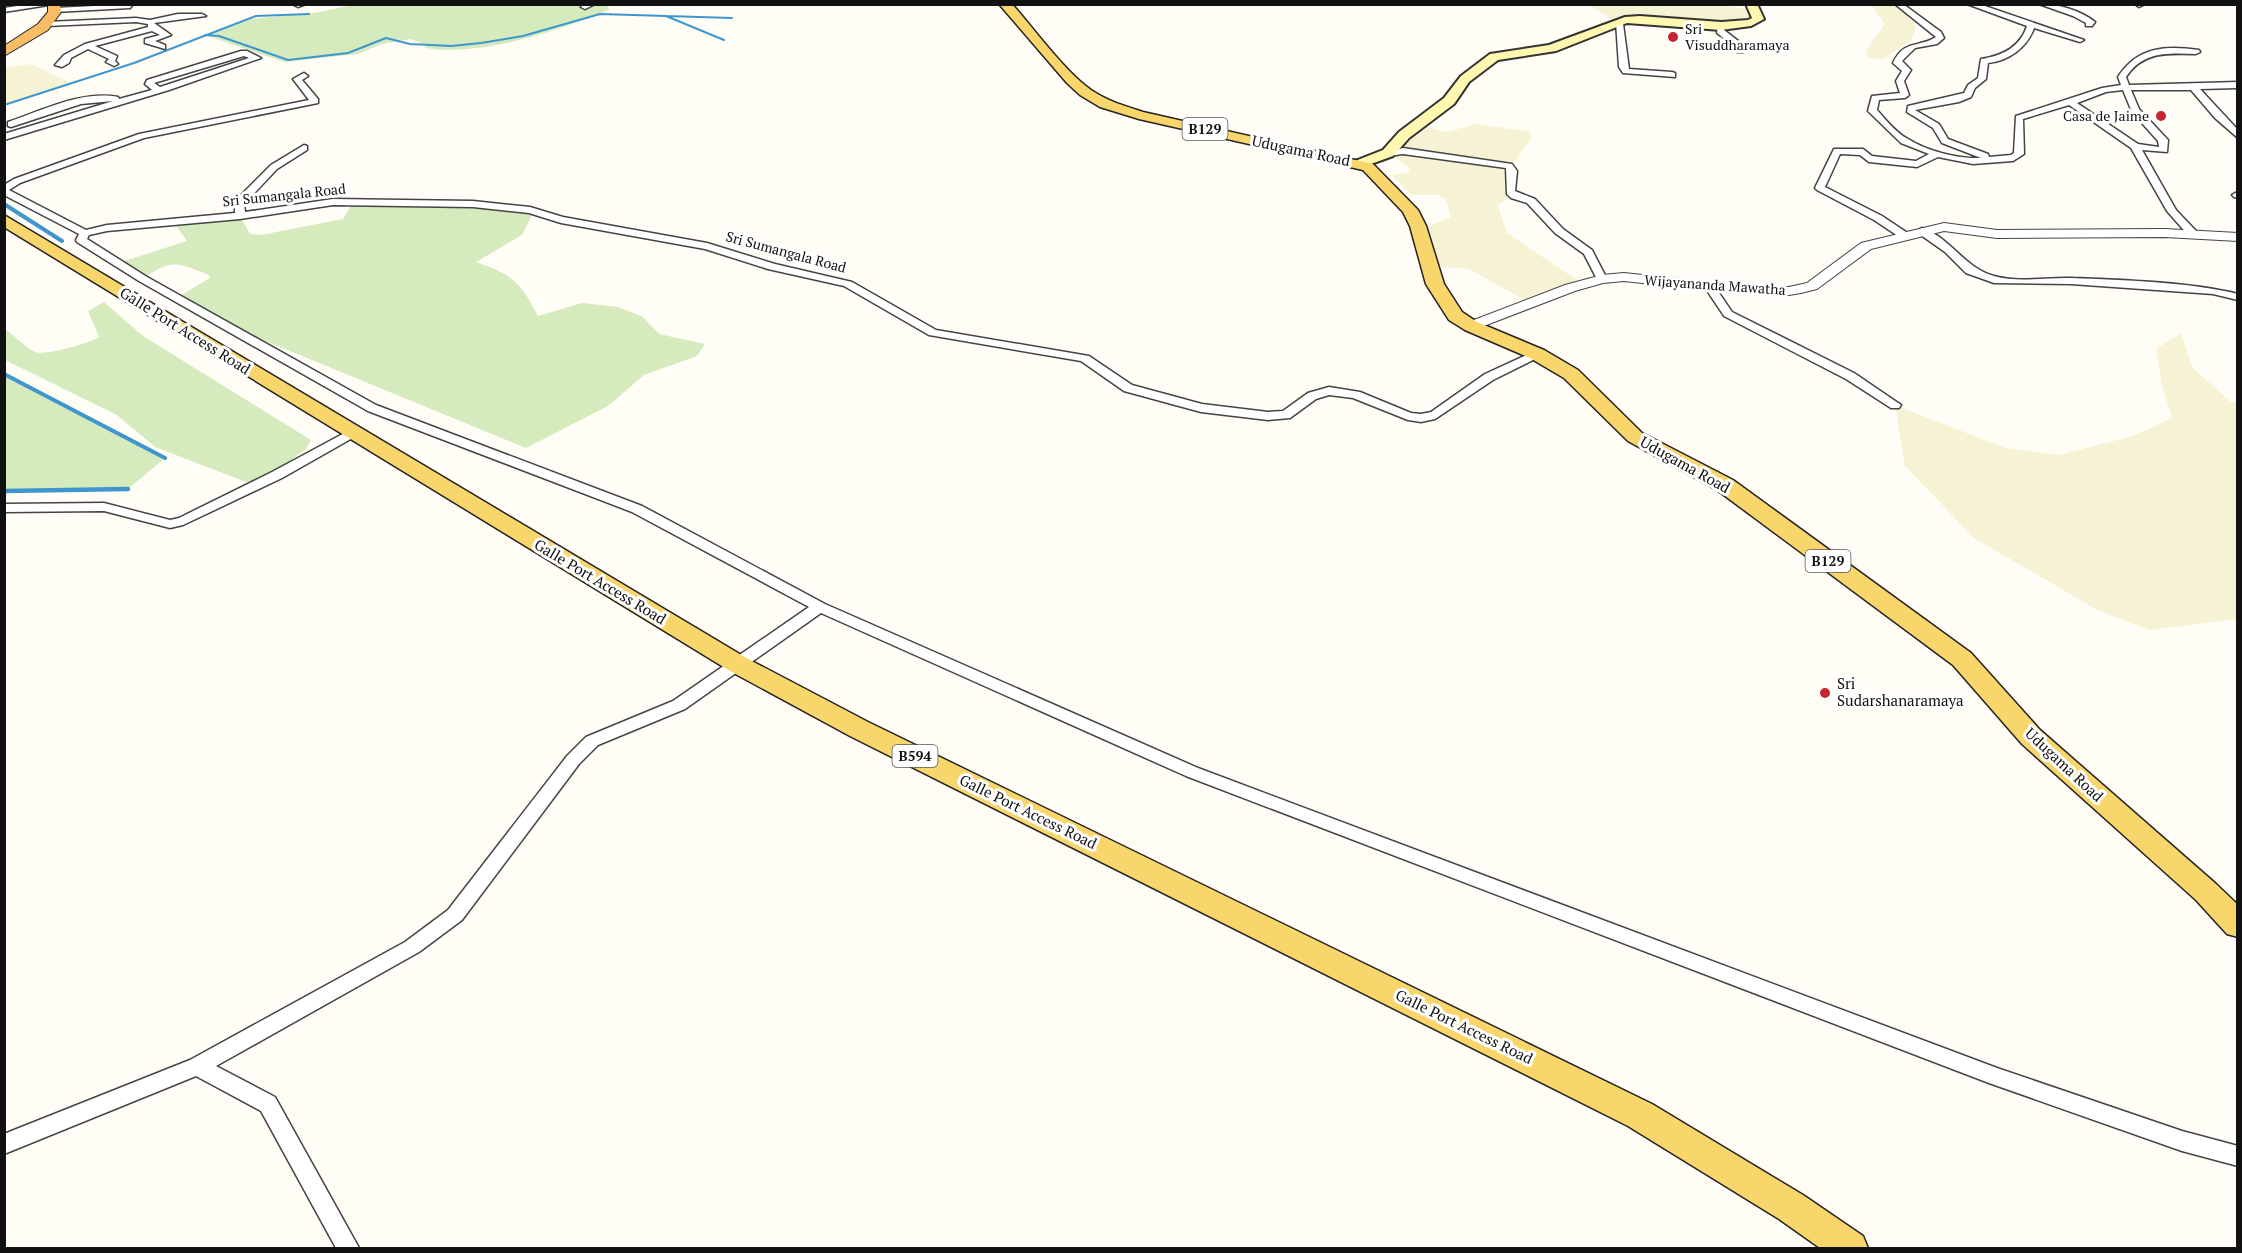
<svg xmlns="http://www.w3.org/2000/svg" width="2242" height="1253" font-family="'PT Serif',serif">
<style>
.farmland{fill:#f6f3d4}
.green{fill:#d5ebbd}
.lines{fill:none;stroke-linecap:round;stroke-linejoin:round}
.stream-far2{stroke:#3f96cf;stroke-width:2}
.stream-far1{stroke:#3f96cf;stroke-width:4}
.stream{stroke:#3f96cf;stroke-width:4.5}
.minor-casing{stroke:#444;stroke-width:3}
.tertiary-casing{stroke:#444;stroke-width:2}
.secondary-casing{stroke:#333;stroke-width:4}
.primary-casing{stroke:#222;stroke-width:3}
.trunk-casing{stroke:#222;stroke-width:2}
.minor{fill:#fff;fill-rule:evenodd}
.tertiary{fill:#fff;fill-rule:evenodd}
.secondary{fill:#fff6b0;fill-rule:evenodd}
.primary{fill:#f9d66b;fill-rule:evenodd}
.trunk{fill:#f7bc64;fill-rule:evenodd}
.poi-dot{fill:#c4262e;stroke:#fff;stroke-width:2}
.labels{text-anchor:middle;stroke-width:6;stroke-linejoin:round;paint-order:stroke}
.far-poi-label{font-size:14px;fill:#111;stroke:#fff;text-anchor:start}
.shield{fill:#fff;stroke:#585858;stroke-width:1.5}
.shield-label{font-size:14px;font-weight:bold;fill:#111}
.far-street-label{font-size:14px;fill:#111;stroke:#fff}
.street-label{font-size:15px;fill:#111;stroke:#fff}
.poi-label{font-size:15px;fill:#111;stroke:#fff;text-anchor:start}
</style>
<rect width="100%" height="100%" fill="#fffdf5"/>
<path class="farmland" d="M1589,5H1711L1755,9L1751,23L1640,19L1619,24Z
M1863,5H1896L1914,23L1916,30L1911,40L1883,59L1870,58L1866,53L1869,46L1885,24L1873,7Z
M31,64L71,83L5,105V68Z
M1418,124L1445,132L1477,124L1531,132L1532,138L1512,165L1515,193L1498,205L1507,233L1583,284L1530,303L1469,269L1434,266L1425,227L1451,218L1446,200L1438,195H1411L1392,175L1409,172V168L1388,153Z
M2181,333L2192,367L2231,402H2237V619L2150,630L2099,611L1974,538L1905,466L1895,405L2005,448L2059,455L2133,436L2172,418L2162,386L2156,349Z"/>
<path class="green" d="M608,4L609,10C557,31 481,57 426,48L421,43L411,39L382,44L358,54L284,62L205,35L249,19L314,13L353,5Z
M353,202L498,207L532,215L522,235L476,262C512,274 521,283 538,316L582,303L618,307L643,317L659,334L705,344L697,356L644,375L608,406L526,448L229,326L178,297L210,278L209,275C178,263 172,258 143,279L118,263L187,241L173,221L240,216L250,234L261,235L343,219Z
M104,302L143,336L311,440L306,449L264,479L246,482L155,447L117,415L5,360L4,329C15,335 24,347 35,352C45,356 90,343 99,337L88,311Z
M5,374L165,458L128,489L5,491Z"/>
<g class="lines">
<path class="stream-far2" d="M666,16L724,40
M205,35L219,36L288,60L348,53L386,38L410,44L451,46L481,43L523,36L600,14L732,18
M4,105L134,63L256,16L309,14"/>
<path class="stream-far1" d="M4,204L62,241
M4,374L165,458"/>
<path class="stream" d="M4,491L128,489"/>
<g class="minor-casing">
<path id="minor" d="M30,4H55L4,12V8Z
M133,4L130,8L55,12L51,10L55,8Z
M306,4L298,7L294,5L295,4Z
M584,4H595L585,9L581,7Z
M1895,4H1903L1941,32L1944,38L1937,44L1915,48L1902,61L1911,70L1904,81L1909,95L1905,98L1879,100L1877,110C1886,120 1896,133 1908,139C1927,151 1958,159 1981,158L1942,143L1933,128L1907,112L1908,106L1964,93L1968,85L1978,78L1981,59C2001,56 2020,48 2027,26L1967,4H1979L2084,40L2080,42L2034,28C2027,48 2008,61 1988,63L1986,79L1975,88L1971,97L1959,102L1915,110L1939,124L1948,139L1988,154L1989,157L2011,155L2014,153L2016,116L2102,88L2121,85L2118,77C2137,47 2165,45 2199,50L2200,52L2196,54C2168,53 2143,51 2126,77L2129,85L2238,82V88L2200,89L2238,130V138L2215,118L2191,90H2131L2139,109L2168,140L2167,152L2142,150L2176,210L2197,232V236H2189L2167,211L2131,148L2069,105L2023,119L2024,154L2013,161L1973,164L1938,157L1917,167L1869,162L1860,155L1840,154L1825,187L1882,216L1909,234V238H1901L1874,220L1817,190L1815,188L1834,149H1863L1872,156L1916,161L1929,154L1901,143L1868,111L1872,96L1900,93L1896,81L1902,71L1893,63C1904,39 1919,48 1936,37ZM2123,90L2132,112L2158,141L2159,147L2138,144L2077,103L2106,92Z
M2039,4C2058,4 2080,10 2095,22L2092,26H2086V23L2073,16Z
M2135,4H2142L2143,5L2139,7Z
M178,14H202L206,16L154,23L171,35L155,41L165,45V49L145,43V39L160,35L152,31L95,46L117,56L115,61L118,64L114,66L106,62L109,59L88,49L71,58L69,63L62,67L55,65L64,55L85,44L148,27V24L136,22L47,26L43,24L47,22L136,18L150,20Z
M1616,22L1623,24L1629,69L1672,72L1675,73V77L1623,73L1619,67Z
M1718,24H1724V30L1742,44L1743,52H1737L1735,47L1717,33Z
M241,51H247L261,58L169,90L4,140V134L113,101L81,104L11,127L8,126V122C41,111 82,90 118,97L119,99L152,90L145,84L147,80ZM244,56L249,58L160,87L154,83Z
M304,73L308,76L302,80L318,99V103L144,138L20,183L9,190L86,230L107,225L235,213V201L271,165L304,145L307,146V150L277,169L244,204L245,212L333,199L473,201L530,207L563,217L707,243L775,264L852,282L936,330L1089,356L1132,385L1202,404L1268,412L1283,411L1308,393L1329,387L1360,392L1411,413L1421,414L1431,412L1485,374L1533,352H1541V356L1493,380L1435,419L1421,422L1408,420L1353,398L1329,395L1316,399L1290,418L1268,420L1201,412L1124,391L1081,361L929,335L844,286L768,269L705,249L561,223L529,213L473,207L333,205L240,219L107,231L89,235L87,239L147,277L376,405L642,506L825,604L1198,768L1997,1068L2182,1131L2238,1146V1166L2182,1151L1989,1083L1186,776L821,613L685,709L598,745L579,764L462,920L419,952L216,1066L275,1097L359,1248H336L261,1111L196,1076L4,1154V1134L190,1060L405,942L448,910L567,756L586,737L673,701L809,607L632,512L368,411L139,281L77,242L76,240L79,234L4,195V185L14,179L139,134L309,100L293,79Z
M1403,148L1512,164L1517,171L1515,191L1535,199L1563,229L1592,250L1607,279L1606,281H1598L1584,254L1555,233L1527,203L1511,198L1507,194L1506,168L1403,154L1388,156L1383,153Z
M2237,192L2238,198L2234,197L2232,195Z
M1922,228C1950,237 1964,268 1994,276C2018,283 2047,277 2072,278C2123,280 2189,282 2238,294V300L2213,294L2071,284L1994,283L1966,273L1945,252L1918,233L1917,231Z
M1709,283L1713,284L1732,312L1854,373L1901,405L1899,408H1891L1846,379L1724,316L1704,286Z
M352,429L358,433L356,436L282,478L183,525L170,528L104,511L4,512V504L104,503L170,520L179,518L272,472Z"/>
</g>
<g class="tertiary-casing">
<path id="tertiary" d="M1944,223L1997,230L2165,229L2238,233V241L2165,237L1997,238L1944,231L1871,249L1817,289L1801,293L1789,295L1736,293L1624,281L1603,283L1575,291L1476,329L1471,330L1464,326L1466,323L1565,285L1602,275L1624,273L1736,285L1789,287L1807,283L1861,243Z"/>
</g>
<g class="secondary-casing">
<path id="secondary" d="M1746,4H1757L1764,19L1751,26L1721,30L1627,23L1556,51L1498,60L1469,82L1454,104L1409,138L1393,156L1360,168L1353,164L1355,161L1383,150L1399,132L1444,98L1461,76L1490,54L1549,45L1625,17L1640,16L1721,22L1748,20L1752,18Z"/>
</g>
<g class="primary-casing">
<path id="primary" d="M999,4H1012C1034,29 1066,73 1091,90C1107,101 1125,106 1143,112L1373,164L1418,210L1426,226L1444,284L1462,312L1477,322L1544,350L1578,370L1642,433L1733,480L1971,653L2040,730L2216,884L2238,905V937L2227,934L2196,900L2022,744L1953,665L1717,490L1628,441L1564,378L1530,358L1465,330L1449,320L1426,284L1410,226L1403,212L1363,170L1139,119L1100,107L1080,95L1067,83Z
M4,215L748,659L868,722L1652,1104L1803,1195L1863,1236L1868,1248H1820L1779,1219L1628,1126L850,736L730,671L4,227Z"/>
</g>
<g class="trunk-casing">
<path id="trunk" d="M48,4H60L61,12L48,30L4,56V46L38,24L48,12Z"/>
</g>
<use href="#minor" class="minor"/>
<use href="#tertiary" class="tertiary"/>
<use href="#secondary" class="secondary"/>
<use href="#primary" class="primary"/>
<use href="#trunk" class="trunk"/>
</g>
<g class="poi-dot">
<circle cx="1673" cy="37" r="6"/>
<circle cx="2161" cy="116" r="6"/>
<circle cx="1825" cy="693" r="6"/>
</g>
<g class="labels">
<g class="far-poi-label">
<text x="1685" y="34">Sri<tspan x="1685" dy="16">Visuddharamaya</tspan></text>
<text x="2149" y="121" text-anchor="end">Casa de Jaime</text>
</g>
<g class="shield">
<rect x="1182.5" y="118" width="45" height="22" rx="4.5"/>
<rect x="1805.5" y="550" width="45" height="22" rx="4.5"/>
<rect x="892.5" y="745" width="45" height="22" rx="4.5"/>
</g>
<g class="shield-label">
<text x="1205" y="134">B129</text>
<text x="1828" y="566">B129</text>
<text x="915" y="761">B594</text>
</g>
<g class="far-street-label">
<text transform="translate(284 195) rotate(-6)" y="5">Sri Sumangala Road</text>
<text transform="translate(786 252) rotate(15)" y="5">Sri Sumangala Road</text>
<text transform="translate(1715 285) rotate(4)" y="5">Wijayananda Mawatha</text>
</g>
<g class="street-label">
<text transform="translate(1301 151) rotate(12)" y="5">Udugama Road</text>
<text transform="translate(185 331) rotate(32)" y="5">Galle Port Access Road</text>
<text transform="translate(1685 465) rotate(29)" y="5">Udugama Road</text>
<text transform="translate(600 582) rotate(31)" y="5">Galle Port Access Road</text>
<text transform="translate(2064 765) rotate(43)" y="5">Udugama Road</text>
<text transform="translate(1028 812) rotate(26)" y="5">Galle Port Access Road</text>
<text transform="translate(1464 1027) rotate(26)" y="5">Galle Port Access Road</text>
</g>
<g class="poi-label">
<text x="1837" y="689">Sri<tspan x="1837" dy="17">Sudarshanaramaya</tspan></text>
</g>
</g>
<rect width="2242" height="1253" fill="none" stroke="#111111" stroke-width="12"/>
</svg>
